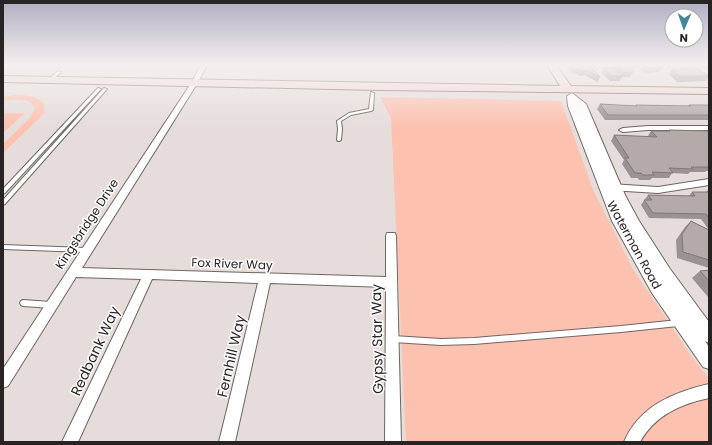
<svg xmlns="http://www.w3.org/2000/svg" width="712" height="445" font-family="Poppins,sans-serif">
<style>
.green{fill:#fdc1b0}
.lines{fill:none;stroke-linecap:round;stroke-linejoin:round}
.service-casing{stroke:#6e6663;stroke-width:2}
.minor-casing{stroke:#6e6663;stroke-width:2}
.tertiary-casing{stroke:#6e6663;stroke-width:2}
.secondary-casing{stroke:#6e6663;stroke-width:2}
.service{fill:#fff;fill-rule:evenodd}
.minor{fill:#fff;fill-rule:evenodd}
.tertiary{fill:#fff;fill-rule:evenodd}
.secondary{fill:#f4dad3;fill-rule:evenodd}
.wall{fill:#9b9391}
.shaded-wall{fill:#7e7876}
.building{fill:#b4aba9;stroke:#7e7876}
.labels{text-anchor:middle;stroke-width:3;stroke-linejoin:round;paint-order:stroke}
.street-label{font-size:12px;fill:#272423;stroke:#fff}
.near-street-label{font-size:14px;fill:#272423;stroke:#fff}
</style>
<rect width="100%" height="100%" fill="#e6dddb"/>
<path class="green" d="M14,95C25,95 37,95 44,104V111L46,112L3,153V144L29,119L35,109C32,97 13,99 3,101V97Z
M380,97L561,101L594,192L633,269L694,360L709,378V442H406L391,118Z
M3,113H25L3,133Z"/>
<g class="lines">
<g class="service-casing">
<path id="service" d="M58,71L61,72L51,81H49V79Z
M98,88L101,89L5,193L3,194V189Z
M104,88L107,89L5,204L3,205V200Z
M371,92L374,93L373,110L371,111L351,115L341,121L342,129L341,140L339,141H338L337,140L338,129L337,121L349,113L369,109Z
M3,245L86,248L88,249L89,250L88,251L86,252L3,249Z
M23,300L51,302L53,303L54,305L53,307L51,308L23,306L21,305L20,303L21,301Z
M678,320L680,321L681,323L680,325L678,326L621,332L474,344L441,345L393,342L391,341L390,339L391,337L393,336L441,339L474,338L621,326Z"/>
</g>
<g class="minor-casing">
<path id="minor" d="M201,65H207L198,82L82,268L386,277V236L387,233H395L396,236L401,442H385L386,287L270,283L235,442H219L258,283L152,279L78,442H62L141,279L76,277L8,386L3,388V369L192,82Z
M593,65H599L600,66L597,68Z
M661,65H668L669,66L666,68Z
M648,126H709V130H648L623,132L619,130L623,128Z
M709,179V185L658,193L610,190L605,187L610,184L658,187Z
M709,384V398C681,404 655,415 640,442H624C639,406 674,392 709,384Z"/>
</g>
<g class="tertiary-casing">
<path id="tertiary" d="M572,93L586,104L625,195L639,221L670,269L709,322V343L705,341L709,347V369L703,367L652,293L612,221L568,106L567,96Z"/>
</g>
<g class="secondary-casing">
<path id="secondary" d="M547,65H556L571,86L709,88V94L377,90L3,82V76L560,86Z"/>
</g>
<use href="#service" class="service"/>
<use href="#minor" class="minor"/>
<use href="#tertiary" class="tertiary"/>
<use href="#secondary" class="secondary"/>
</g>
<path class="wall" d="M566,65H590L600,77L598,82L584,75L580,76L571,72Z
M609,65H635L633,72L630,77H622L620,81H610L601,73L603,68H612Z
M636,65H658L662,68L659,72L645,73Z
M683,65H692L709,76L706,81L677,82L669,74L672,69H680Z
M696,65H709V70Z
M600,104L635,106L636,105L688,106L689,105H709V120H605L597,109Z
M669,130L709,131V171H706L705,172H690L688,174L672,173L669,178H652L650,180H639L638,178H631L622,164L624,160L611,141L614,135L648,137V136L651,131H668Z
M709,189V268L677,258L676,240L685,227L691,221L709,230L701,219L649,218L641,205L648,195L689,196L692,192H706Z
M709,270V297H708L692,278L700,271Z"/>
<path class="shaded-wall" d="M586,70L584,75L580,76L582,71Z"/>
<path class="building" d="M572,65H590L600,77L586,70L582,71L573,67Z
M616,65H635L633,72L623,73Z
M643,65H658L662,68H648Z
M683,65H692L709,76L680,77L672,69H689Z
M603,68H614L623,76H612Z
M600,104L637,106L636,105L691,106L689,105H709V115H608Z
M669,130L709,131V165H708L709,167H691L693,169L669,168L673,173L652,172L654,175H643L641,173H635L625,158H629L614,135L657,137L651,131H670Z
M692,192H709V218L706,214L653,213L644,200H652L648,195L695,196Z
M691,221L709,230V260L683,252L682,234Z
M709,270V281L700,271Z"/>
<linearGradient id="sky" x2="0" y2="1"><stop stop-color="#b1adc2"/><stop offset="0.51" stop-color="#f4f0ef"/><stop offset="1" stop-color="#f4f0ef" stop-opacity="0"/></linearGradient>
<rect width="712" height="127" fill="url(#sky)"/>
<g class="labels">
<g class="street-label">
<text transform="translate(87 224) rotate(-57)" y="4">Kingsbridge Drive</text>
<text transform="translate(634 245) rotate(61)" y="4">Waterman Road</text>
<text transform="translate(232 264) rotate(2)" y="4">Fox River Way</text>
</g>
<g class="near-street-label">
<text transform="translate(377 339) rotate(-91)" y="5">Gypsy Star Way</text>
<text transform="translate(95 351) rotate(-65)" y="5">Redbank Way</text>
<text transform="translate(231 356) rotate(-77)" y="5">Fernhill Way</text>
</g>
</g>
<rect width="712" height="445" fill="none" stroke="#272423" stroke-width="8"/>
<g transform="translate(684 28) rotate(182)"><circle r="19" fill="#ffffff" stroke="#a9a7a7"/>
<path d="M0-3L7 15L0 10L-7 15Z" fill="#448798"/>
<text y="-6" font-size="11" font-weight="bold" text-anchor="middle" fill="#272423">N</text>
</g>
</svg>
